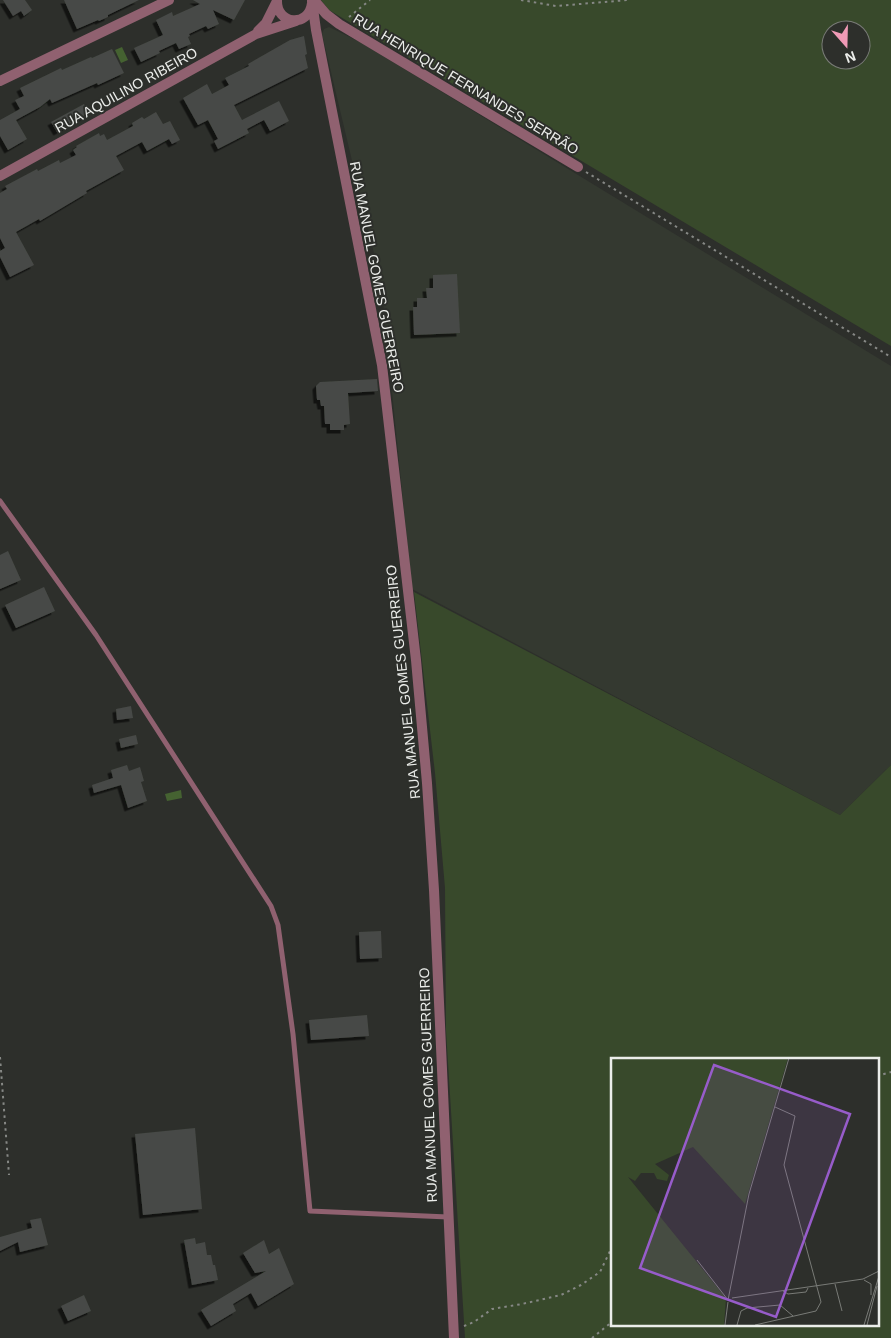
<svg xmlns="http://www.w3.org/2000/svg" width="891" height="1338" font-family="Arial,sans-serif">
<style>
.built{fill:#343930}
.green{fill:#38492b;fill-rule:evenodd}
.water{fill:#456231}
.building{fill:#474a46;filter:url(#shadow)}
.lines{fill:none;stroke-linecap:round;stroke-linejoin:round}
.path{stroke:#868885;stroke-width:2;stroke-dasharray:2.5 4;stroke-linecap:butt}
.service{stroke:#906170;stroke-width:5}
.minor{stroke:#906170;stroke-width:10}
.labels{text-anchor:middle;stroke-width:4;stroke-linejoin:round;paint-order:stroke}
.street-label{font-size:14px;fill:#ebedea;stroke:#2d2f2b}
.inset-road{fill:none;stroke:#797b77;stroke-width:1}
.view{fill:#975cca;fill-opacity:0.15;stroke:#975cca;stroke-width:2.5}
.inset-edge{fill:none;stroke:#ebedea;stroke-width:2.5}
</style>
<defs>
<filter id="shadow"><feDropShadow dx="-3.5" dy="3.5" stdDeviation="0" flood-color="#0009"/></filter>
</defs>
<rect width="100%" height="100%" fill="#2d2f2b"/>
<path class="built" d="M329,27L360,42L891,366V765L840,815L412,589L381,283L322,34L324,29Z"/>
<path class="green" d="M321,0H891V346L329,10ZM831,30H861V60H831Z
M414,592L840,815L891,765V1338H465L446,1030L445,888L435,773ZM612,1059H877V1324H612Z"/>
<path class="water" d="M122,47L128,60L121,63L115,50Z
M181,790L182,798L167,801L165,794Z"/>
<path class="building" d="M3,0H25L32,10L24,16L21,11L13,16Z
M64,0H139L108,15V17L99,21L98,20L77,29Z
M193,0H245L234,20L213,10L219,24L208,29L206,26L189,34L190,36L188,37L191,44L179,49L176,43L159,51L160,53L141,62L134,48L163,35L156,20L172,12L173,16L200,4Z
M304,36L307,54L305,55L308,68L234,105L242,120L279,101L289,121L270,131L264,120L247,129L249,133L218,149L214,141L218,139L208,120L198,125L183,98L207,84L212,94L229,85L225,78L249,66L248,64L290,40Z
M112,49L124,73L98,85L97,83L52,103L50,99L40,107L16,120L27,139L8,150L0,136V120L20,109L15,100L24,96L20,88L61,68L62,70L91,57L92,58Z
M84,104L89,115L72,122V124L57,132L51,122Z
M156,112L163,124L170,121L180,140L172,144L169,139L147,151L142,142L116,156L124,170L86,191L87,193L40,221L39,219L16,232L34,265L10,277L0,257V251L5,248L0,238V193L7,189L5,186L37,169L38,171L59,160L60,163L76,155L73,150L77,147L76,146L99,133L100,136L104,134L107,140L133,126L132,123L142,117L144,119Z
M457,274L460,333L414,335L413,307H417V298H427L426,288H433V275Z
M377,379L378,391L348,393L350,424L344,425V430H330V424H325L324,406H321L320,400H317L316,386L320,382Z
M8,551L21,580L0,589V555Z
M44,587L55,611L16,628L5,605Z
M131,706L133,718L117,720L116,709Z
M136,735L138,744L121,748L119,739Z
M127,765L129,771L140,767L144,781L141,782L147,801L128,808L121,785L94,793L92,785L113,778L111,770Z
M381,931L382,958L360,959L359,932Z
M367,1015L369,1036L311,1040L309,1020Z
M195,1128L202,1209L143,1215L135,1134Z
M41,1218L48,1245L20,1252L18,1242L0,1251V1237L32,1228L30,1220Z
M195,1238L196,1244L205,1242L207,1255H211L213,1265H215L218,1280L192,1285L184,1240Z
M264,1240L269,1254L279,1248L294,1284L258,1306L251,1293L233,1304L236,1311L211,1326L201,1310L266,1271L255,1273L243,1253Z
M84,1295L91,1311L68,1321L61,1306Z"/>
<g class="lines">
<path class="path" d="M521,0L556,6L628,0
M349,17L370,0
M586,172L891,357
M0,1057L9,1175
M877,1076L891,1072
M464,1326L474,1322L492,1309L522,1304L561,1295L581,1285L600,1272L612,1247
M592,1338L612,1322"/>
<path class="service" d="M0,501L96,635L271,906L278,925L293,1034L310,1211L448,1217"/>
<path class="minor" d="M277,0C276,25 309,28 312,3
M314,0L326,14L339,24L578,167
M312,1L316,30L382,365L416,660L427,783L434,890L454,1338
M258,31L266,23L277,1
M0,81L169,0
M0,176L256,34L296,21"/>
</g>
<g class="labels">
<g class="street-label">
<text transform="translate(466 84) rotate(31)" y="5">RUA HENRIQUE FERNANDES SERRÃO</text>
<text transform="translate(126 90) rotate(-29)" y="5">RUA AQUILINO RIBEIRO</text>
<text transform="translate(377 277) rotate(79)" y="5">RUA MANUEL GOMES GUERREIRO</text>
<text transform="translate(403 682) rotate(-96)" y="5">RUA MANUEL GOMES GUERREIRO</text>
<text transform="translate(428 1085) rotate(-92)" y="5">RUA MANUEL GOMES GUERREIRO</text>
</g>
</g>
<g transform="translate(611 1058)">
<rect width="268" height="268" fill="#2d2f2b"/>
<path d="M0,0H177L134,146L82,89L44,106L58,117L56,123L46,121L43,115H30L24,123L17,119L115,240L113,267H0Z" fill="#38492b"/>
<path class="inset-road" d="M86,202L117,242M253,222L260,226V237M224,226L231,253M172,233L177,236L195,234L197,230M121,240L252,221L268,213M117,242L138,136L178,0M114,267L117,244M126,267L130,253L136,250L169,247L182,258M144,267L205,253L210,244L173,107L184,58L164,49M253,267L268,218M256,267L266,228"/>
<path class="view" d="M103,7L239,56L165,259L29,210Z"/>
<rect width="268" height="268" class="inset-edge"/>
</g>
<g transform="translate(846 45) rotate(160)"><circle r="24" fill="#2d2f2b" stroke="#797b77"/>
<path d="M0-4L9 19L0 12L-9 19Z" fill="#f09ab6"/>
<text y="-8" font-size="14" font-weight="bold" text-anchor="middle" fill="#ebedea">N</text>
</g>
</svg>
